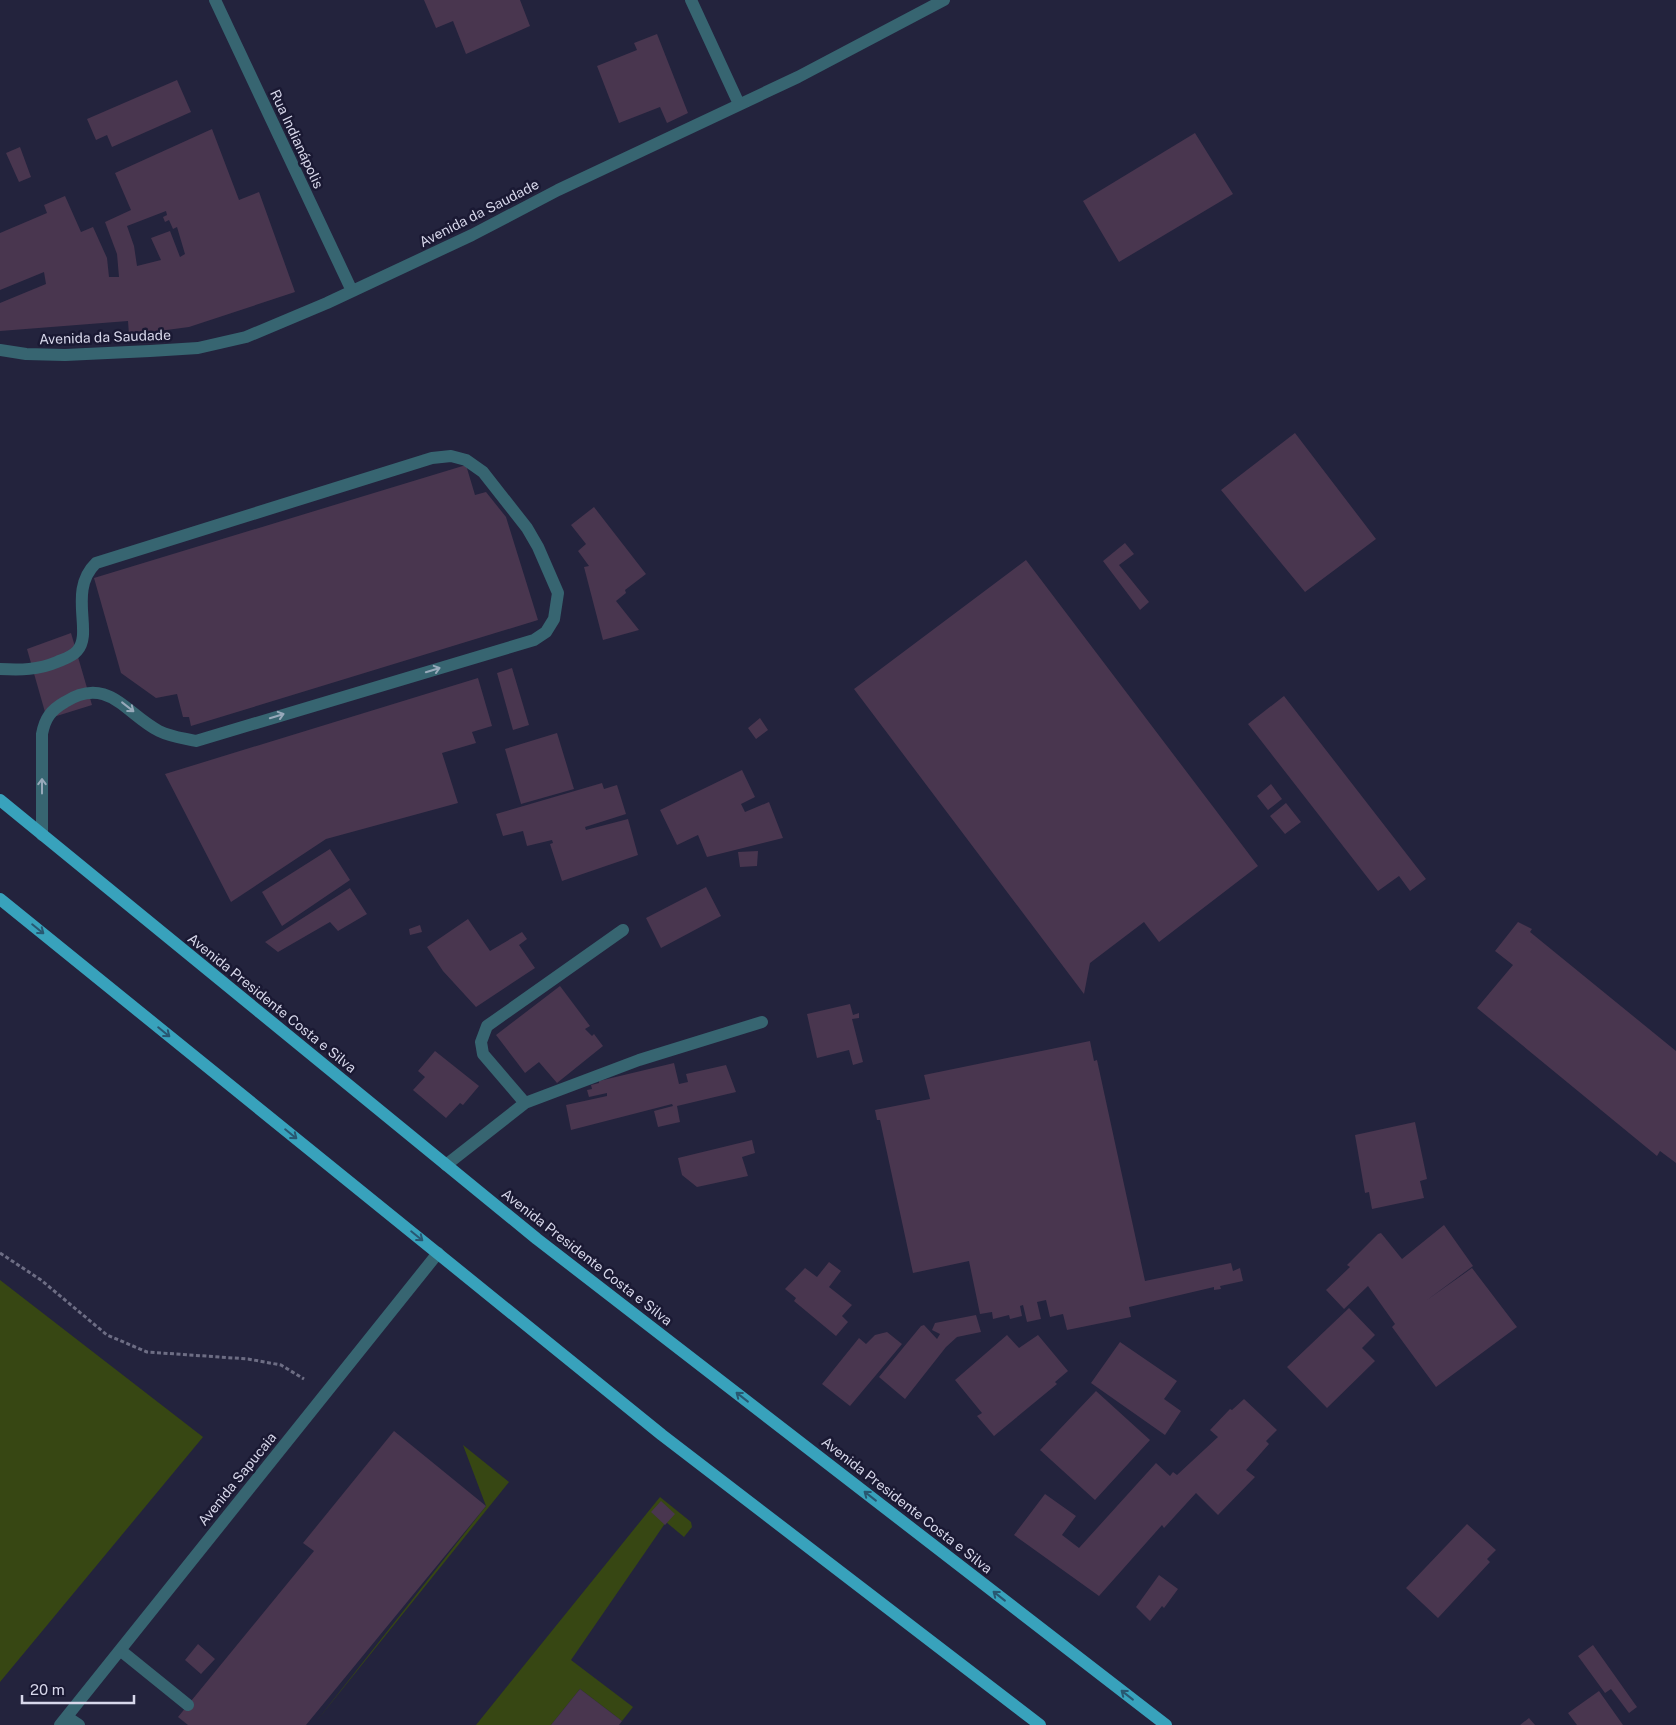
<svg xmlns="http://www.w3.org/2000/svg" width="1676" height="1725" font-family="'Public Sans',sans-serif">
<style>
.green{fill:#374713}
.building{fill:#49364f;fill-rule:evenodd}
.lines{fill:none;stroke-linecap:round;stroke-linejoin:round}
.path{stroke:#6d6d84;stroke-width:3;stroke-dasharray:4 2.5;stroke-linecap:butt}
.minor{stroke:#376571;stroke-width:12}
.major{stroke:#38a2bc;stroke-width:12}
.oneway{stroke:#97a9ba}
.oneway2{stroke:#285771}
.labels{text-anchor:middle;stroke-width:5;stroke-linejoin:round;paint-order:stroke}
.street-label{font-size:14px;fill:#d7d7ea;stroke:#1a1933}
</style>
<rect width="100%" height="100%" fill="#23233d"/>
<path class="green" d="M0,1280L203,1437L0,1682Z
M463,1445L509,1482L315,1723L486,1506Z
M660,1497L691,1522L692,1527L684,1537L666,1522L571,1660L633,1707L622,1721L580,1689L551,1725H476Z"/>
<path class="building" d="M424,0H520L530,26L466,54L453,21L436,28Z
M657,34L688,113L667,123L660,107L619,123L597,66L637,50L634,43Z
M177,80L191,112L112,147L107,135L96,140L87,119Z
M212,129L239,200L259,192L295,292L189,327L129,335L128,321L0,331V303L46,284L44,272L0,290V233L47,213L44,205L65,196L81,232L93,227L107,258L109,277H119L117,254L105,222L131,210L115,173ZM166,211L167,215L163,217L165,222L169,220L173,229L177,227L185,254L180,257L170,231L151,238L161,260L137,266L134,246L127,226Z
M1195,133L1233,194L1119,262L1083,201Z
M20,147L31,177L19,182L6,153Z
M1295,433L1376,539L1305,592L1221,490Z
M466,465L475,495L486,492L506,517L538,620L191,726L189,717H183L177,694L156,698L121,673L94,578Z
M594,507L646,574L625,590L626,593L616,601L639,630L603,640L584,567L589,566L578,551L586,544L571,525Z
M1125,543L1134,554L1119,565L1149,602L1140,610L1103,561Z
M1026,560L1258,866L1159,942L1144,922L1090,963L1084,994L854,689Z
M71,633L92,705L47,719L27,649Z
M512,668L529,725L513,730L497,673Z
M478,678L492,726L472,732L476,743L442,753L458,803L326,839L231,902L165,774Z
M1284,696L1426,879L1410,891L1399,876L1378,891L1248,724Z
M760,718L768,730L756,739L748,728Z
M557,733L574,789L521,804L505,749Z
M742,770L755,797L741,804L745,812L769,802L783,838L707,857L698,835L677,845L660,810Z
M602,783L604,789L617,785L626,814L585,827L586,830L628,819L638,855L562,881L550,844L553,843L552,840L527,846L523,831L503,836L496,814Z
M1271,784L1282,799L1268,810L1257,796Z
M1286,803L1301,822L1285,834L1270,816Z
M330,849L350,880L282,926L262,892Z
M758,851L757,866L740,867L738,852Z
M706,887L721,916L661,948L646,918Z
M350,888L367,914L338,931L330,922L278,952L265,942Z
M468,919L490,951L522,932L527,939L519,945L535,968L476,1007L443,971L427,947Z
M1518,922L1532,929L1530,932L1676,1051V1163L1660,1151L1657,1156L1477,1008L1513,965L1495,951Z
M420,925L422,932L410,935L409,929Z
M560,986L590,1026L585,1029L592,1036L594,1034L603,1046L557,1083L539,1062L525,1073L496,1035Z
M850,1004L853,1015L859,1013V1018L852,1019L863,1062L853,1065L849,1050L817,1058L807,1014Z
M1090,1041L1094,1061L1097,1060L1145,1281L1231,1263L1233,1271L1240,1268L1243,1281L1220,1286L1221,1289L1214,1290V1287L1129,1307L1131,1317L1067,1330L1063,1314L1050,1317L1046,1300L1037,1302L1041,1319L1027,1322L1023,1305L1020,1306L1022,1316L1010,1319L1009,1315L993,1319L992,1312L980,1314L969,1261L913,1273L880,1120H877L875,1110L930,1099L924,1075Z
M435,1051L479,1086L463,1105L460,1103L446,1118L413,1090L425,1077L418,1071Z
M674,1063L679,1084L688,1082L686,1074L726,1065L736,1092L677,1106L680,1122L658,1127L654,1111L673,1106L672,1104L571,1130L566,1105L607,1096V1093L589,1097L587,1090L592,1089L591,1085L599,1083V1081Z
M1415,1122L1427,1179L1420,1181L1424,1198L1372,1209L1369,1192L1365,1193L1355,1135Z
M752,1140L755,1153L742,1157L748,1176L697,1187L682,1175L678,1158Z
M1444,1225L1473,1266L1427,1300L1472,1268L1517,1327L1436,1387L1392,1327L1395,1324L1368,1286L1344,1309L1326,1290L1350,1267L1347,1265L1378,1234L1381,1233L1402,1259Z
M829,1262L841,1271L829,1287L852,1305L842,1316L848,1322L836,1336L794,1301L796,1298L785,1289L805,1268L817,1277Z
M1349,1308L1375,1335L1362,1348L1375,1361L1327,1408L1287,1367Z
M976,1315L981,1332L957,1337L946,1347L905,1399L879,1377L921,1326L924,1325L937,1339L940,1334L932,1330L935,1323Z
M887,1332L902,1344L850,1406L822,1384L859,1338L866,1344L875,1335Z
M1007,1335L1019,1348L1038,1335L1068,1371L1055,1382L1057,1384L994,1436L977,1416L982,1413L955,1380Z
M1120,1342L1177,1381L1164,1399L1181,1411L1165,1435L1091,1383Z
M1096,1391L1150,1440L1095,1500L1040,1450Z
M1244,1399L1277,1430L1266,1441L1269,1444L1246,1470L1255,1477L1218,1515L1196,1493L1164,1528L1162,1525L1099,1596L1014,1535L1045,1494L1076,1516L1062,1535L1079,1548L1156,1463L1170,1476L1173,1472L1177,1475L1218,1437L1210,1430L1230,1409L1232,1410Z
M394,1431L486,1506L306,1725H188L178,1717L314,1551L303,1543Z
M661,1501L675,1514L665,1525L651,1512Z
M1467,1524L1496,1550L1487,1559L1490,1562L1438,1618L1406,1588Z
M1159,1575L1178,1589L1164,1608L1162,1606L1150,1621L1136,1607Z
M198,1644L215,1659L201,1674L185,1660Z
M1593,1645L1637,1707L1629,1713L1611,1689L1605,1693L1578,1656Z
M580,1689L622,1721L619,1725H551Z
M1599,1691L1623,1725H1577L1568,1713Z
M1529,1718L1535,1725H1520Z"/>
<g class="lines">
<path class="path" d="M0,1253L41,1280L107,1335L147,1352L248,1359L281,1365L304,1379"/>
<path class="minor" d="M215,0L352,291
M691,0L739,104
M0,350L26,354L65,355L150,351L198,348L246,337L327,303L472,235L558,190L798,77L944,0
M0,669C21,670 38,670 57,662C64,659 72,657 77,651C94,633 67,591 96,563L432,458L451,456L466,460L483,472L527,528L538,547L558,593L554,619L546,632L534,640L196,741C183,738 171,737 159,731C126,714 108,675 65,702C51,710 45,718 42,734V835
M525,1103L639,1060L762,1022
M446,1165L525,1103L483,1054L481,1042L487,1026L623,930
M120,1650L188,1705
M67,1717L79,1725
M60,1725L438,1253"/>
<path class="major" d="M0,800L537,1239L1166,1725
M0,899L662,1435L1040,1725"/>
</g>
<defs><path id="oneway-shaft" d="M-6 0H5M1.5-3L5.5 0L1.5 3" fill="none" stroke-width="1.6" stroke-linecap="round" stroke-linejoin="round" transform="scale(1.25)"/></defs>
<g class="oneway">
<use href="#oneway-shaft" transform="translate(433 670) rotate(-17)"/>
<use href="#oneway-shaft" transform="translate(128 707) rotate(38)"/>
<use href="#oneway-shaft" transform="translate(277 716) rotate(-17)"/>
<use href="#oneway-shaft" transform="translate(42 786) rotate(-90)"/>
</g>
<g class="oneway2">
<use href="#oneway-shaft" transform="translate(38 929) rotate(39)"/>
<use href="#oneway-shaft" transform="translate(164 1032) rotate(39)"/>
<use href="#oneway-shaft" transform="translate(291 1134) rotate(39)"/>
<use href="#oneway-shaft" transform="translate(417 1236) rotate(39)"/>
<use href="#oneway-shaft" transform="translate(742 1397) rotate(-142)"/>
<use href="#oneway-shaft" transform="translate(870 1496) rotate(-142)"/>
<use href="#oneway-shaft" transform="translate(999 1596) rotate(-142)"/>
<use href="#oneway-shaft" transform="translate(1127 1695) rotate(-142)"/>
</g>
<g class="labels">
<g class="street-label">
<text transform="translate(297 139) rotate(65)" y="5">Rua Indianápolis</text>
<text transform="translate(479 213) rotate(-27)" y="5">Avenida da Saudade</text>
<text transform="translate(105 337) rotate(-2)" y="5">Avenida da Saudade</text>
<text transform="translate(272 1003) rotate(39)" y="5">Avenida Presidente Costa e Silva</text>
<text transform="translate(587 1257) rotate(38)" y="5">Avenida Presidente Costa e Silva</text>
<text transform="translate(237 1479) rotate(-51)" y="5">Avenida Sapucaia</text>
<text transform="translate(907 1505) rotate(38)" y="5">Avenida Presidente Costa e Silva</text>
</g>
</g>
<path d="M22 1695v8h112v-8" fill="none" stroke="#d7d7ea" stroke-width="2.5"/>
<text x="30" y="1695" font-size="15" fill="#d7d7ea" stroke="#1a1933" stroke-width="4" paint-order="stroke">20 m</text>
</svg>
